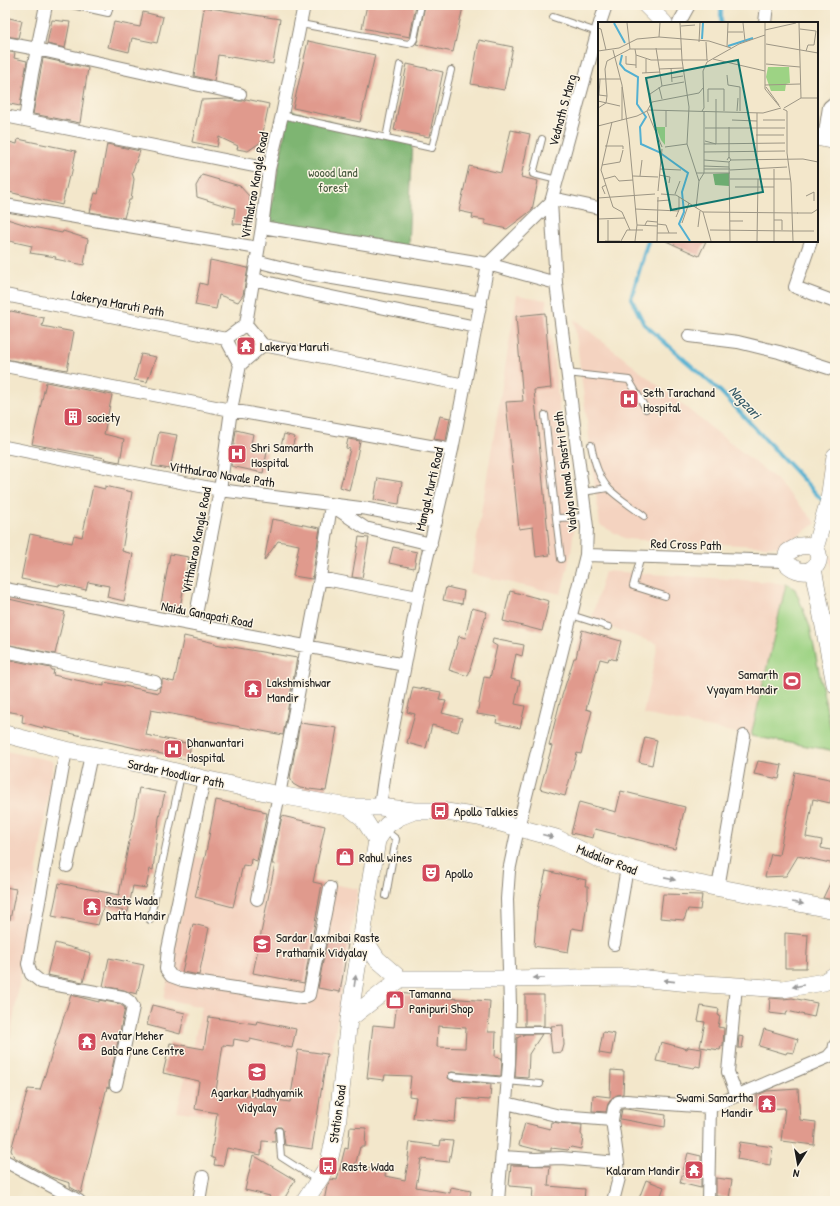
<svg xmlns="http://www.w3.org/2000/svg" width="840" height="1206" font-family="'Patrick Hand',sans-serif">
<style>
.built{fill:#f4d3c0}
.green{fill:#9dd384;stroke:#5c7850}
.forest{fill:#7eb572;stroke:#4d6847}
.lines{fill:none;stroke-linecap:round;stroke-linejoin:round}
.stream{stroke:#53b0d1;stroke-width:4}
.building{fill:#e09a8d;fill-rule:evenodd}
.lane-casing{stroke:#888274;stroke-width:8}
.street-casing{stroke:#888274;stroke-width:14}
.secondary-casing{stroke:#888274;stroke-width:18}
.lane{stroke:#fff;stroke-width:6}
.street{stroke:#fff;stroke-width:12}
.secondary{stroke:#fff;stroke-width:17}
.oneway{fill:#999}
.labels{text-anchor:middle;stroke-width:3;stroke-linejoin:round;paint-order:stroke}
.street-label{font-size:13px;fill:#1c1c1c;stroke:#fcf5e5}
.park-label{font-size:13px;fill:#495c40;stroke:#fcf5e5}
.poi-label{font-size:13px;fill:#1c1c1c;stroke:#fcf5e5;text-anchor:start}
.water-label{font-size:14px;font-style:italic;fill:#325764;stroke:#fcf5e5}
.inset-river{fill:none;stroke:#53b0d1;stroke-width:2}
.inset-road{fill:none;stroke:#9d9685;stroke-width:1}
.view{fill:#0f766e;fill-opacity:0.15;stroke:#0f766e;stroke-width:2}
.inset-edge{fill:none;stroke:#1c1c1c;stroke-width:2}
</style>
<rect width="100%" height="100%" fill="#fcf5e5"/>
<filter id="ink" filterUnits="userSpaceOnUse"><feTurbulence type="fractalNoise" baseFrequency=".025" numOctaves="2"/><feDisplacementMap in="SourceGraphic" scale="8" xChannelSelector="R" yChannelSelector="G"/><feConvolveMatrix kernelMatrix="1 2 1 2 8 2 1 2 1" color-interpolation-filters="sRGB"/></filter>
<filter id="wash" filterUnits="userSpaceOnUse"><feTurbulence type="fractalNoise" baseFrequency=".012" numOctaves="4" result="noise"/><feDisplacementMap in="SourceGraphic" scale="16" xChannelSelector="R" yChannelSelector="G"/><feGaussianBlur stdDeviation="0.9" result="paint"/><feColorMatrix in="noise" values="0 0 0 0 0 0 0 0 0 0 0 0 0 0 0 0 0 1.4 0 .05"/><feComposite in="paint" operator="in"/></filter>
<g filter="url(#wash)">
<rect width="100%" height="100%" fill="#f3e7cb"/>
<path class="built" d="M517,295L546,300L574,528L571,553L561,594L471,574Z
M574,319L776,479L816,523L781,547L626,539L600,525Z
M829,556L835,560V588Z
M605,571L773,582L786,585L751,736L643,714L658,644L591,621Z
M5,751L54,761L10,1041L5,1040Z
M193,856L358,889L335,1034L314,1151L279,1145L282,1126L177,1111L202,1007L164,999Z"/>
<path class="green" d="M786,584L795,589L810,627L835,751L751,736Z"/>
<path class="forest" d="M289,110L386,138L413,141L408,246L268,224Z"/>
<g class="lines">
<path class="stream" d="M721,5V23
M648,241L631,298L644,324L721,392L824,502"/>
</g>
<g id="blocks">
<path class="building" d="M367,5H416L410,37L362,28Z
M425,5H454L463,7L453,52L416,44L418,40Z
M204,7L280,19L273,64L218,55L214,81L194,76Z
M143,12L163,17L157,43L132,38L129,52L108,47L114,22L140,27Z
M5,17L22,21L18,38L5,36Z
M52,20L70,22L65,48L47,44Z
M479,40L513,47L504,90L471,84Z
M308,41L375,55L360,122L293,108Z
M5,51L15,53L14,58L27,61L20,106L5,103Z
M43,58L88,68L80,123L33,114Z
M407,64L443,72L429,137L394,130Z
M229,99L239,101H243L246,99L269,104L261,142L248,151L237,149L238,146L219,137L217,147L192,142L201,100Z
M511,130L530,134L521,177L538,181L532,210L507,229L485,224V220L472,218L473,214L459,211L469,166L501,173Z
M18,139L76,151L71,176H69L62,205L5,191V141L17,144Z
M107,144L140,151L132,173L134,179L131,200H129L124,218L90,212L95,193L98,194Z
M202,175L240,186L249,196L252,211L251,225L233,224L235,208L223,205L197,197L196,186Z
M7,219L33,227L62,233L63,231L88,239L84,265L55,259L56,257L30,253L32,246L5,240V227Z
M666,241H706L699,256Z
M210,260L248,268L243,295L238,302L219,295L216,309L195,305L200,283L207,285Z
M11,311L44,318L42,326L74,332L67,370L5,359V314Z
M545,313L551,388L534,390L550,555L536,557L533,527L519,529L506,402L523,401L516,316Z
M141,354L156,357L147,382L134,380Z
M46,382L112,395L104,434L124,439L120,462L104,459L105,458L32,444Z
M440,416L450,418L446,441L434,439Z
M236,430L253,434L250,449L267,452L263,473L231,466Z
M159,432L177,435L170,469L152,466Z
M284,434L295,437L292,448L281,446Z
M348,439L360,441L354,471L349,490L340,487L350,449L346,448Z
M378,478L402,482L399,504L374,500Z
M93,486L105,489V486L132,492L122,551L133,554L124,601L107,597L109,586L88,582L86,590L59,584V586L21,579L30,534L72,543L74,535L82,537Z
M272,519L320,528L312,579L293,576L299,545L278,541L264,561Z
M359,537L369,538L362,578H359L352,577Z
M393,547L417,552L414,568L389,563Z
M170,554L189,557L180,608L161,604Z
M446,587L464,591L462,604L443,600Z
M510,591L549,601L542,631L503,621Z
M5,598L65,612L55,654L5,644Z
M472,608L487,612L468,676L449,670L459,636L465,638Z
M582,630L621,641L616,660L609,658L608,661L600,659L586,709L592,711L581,754L577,753L565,796L540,789L552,746L549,745L560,702L574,658H576Z
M184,636L215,643V644L297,658L283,735L151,710L146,735L191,744L188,760L43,727V728L22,722L23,714L5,711V659L51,668V670H54L53,675L104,686V682L159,693L160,687L162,684V679L174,682Z
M493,639L524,645L522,656L516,654L511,679L520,681L515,704L525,706L520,728L496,723L497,717L477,714L484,677L490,678L497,646L492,643Z
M413,687L441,692L439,700L446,701L442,713L462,718L458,732L432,725L426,748L407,743L415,714L407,712Z
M300,723L337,728L326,791L300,788L293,784L290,778Z
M645,737L657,740L652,765L639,762Z
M758,761L782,765L779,779L754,774Z
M795,772L834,780L830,803L813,799L806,837L822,840L821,848L835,851V864L798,856L786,876L765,877L771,854L779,855Z
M139,788L165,793L159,818L153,870L150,869L146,888L133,886L128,912L104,906L98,925L52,916L59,883L119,895Z
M621,791L685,807L675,849L595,829L593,838L571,833L579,802L616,812Z
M216,800L262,810V812L267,813L257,861L251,859L250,866L243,865L233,907L195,897L205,857Z
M282,816L325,826L313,882L322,884L304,983L253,973L275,864H272Z
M546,871L586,880L585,886H588V897L583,930L572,928L568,952L534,946L537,910Z
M835,873V900L823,898Z
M5,887L16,889L10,920L5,919Z
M663,894L702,895L700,910L688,909L684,920L660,918Z
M193,924L209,928L199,975L182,972Z
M785,933L808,935L806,968H785Z
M327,940L348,944L340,992L318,988Z
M55,943L91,953L83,982L47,975Z
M109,958L144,965L137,994L129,992L124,990L103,986Z
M398,993L446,998L490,1001L488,1032H496L495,1057L502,1058L501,1076L452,1072L449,1073L448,1078L451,1080L491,1084L490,1100L457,1098L455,1122L413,1118L416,1097L409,1096L411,1076L385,1075L384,1080L367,1078L373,1025L394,1027ZM438,1026L466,1028L465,1048L437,1047Z
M71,995L99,1002V1000L120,1004L125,1008L109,1083V1088L107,1087L81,1193L70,1187V1183L51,1177L14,1157L11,1150L28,1089L40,1090Z
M525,995H544V1026H525Z
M770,998L783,999L792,998L817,1003L814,1017L787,1011L786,1015L769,1013Z
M152,1005L185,1013L180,1034L147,1025Z
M701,1006L719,1009L718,1015L720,1016L718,1027L724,1028L723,1046H721L720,1050L700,1047L705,1022L698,1021Z
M209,1017L256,1024L257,1021L296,1029L292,1048L250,1039V1042L234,1039L233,1046L223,1045L216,1091L290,1102L298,1050L327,1054L312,1149L285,1145L283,1130L281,1127H278L276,1128L275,1131V1142L262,1141L261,1155L227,1148L223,1166L214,1165L215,1159L211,1157L217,1113L195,1109L199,1081L163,1073L170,1043L204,1049Z
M563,1025L564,1045L562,1052L552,1053L550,1034L552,1030L551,1026Z
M764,1029L798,1039L794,1053L787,1052L786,1054L759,1046Z
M603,1032L615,1034L611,1055L599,1053Z
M525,1034H542L529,1054L528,1078L515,1077L517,1038Z
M739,1036L744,1037L742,1048H738Z
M661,1042L687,1049L688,1047L702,1049L700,1067L696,1066L694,1068L656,1061Z
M611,1070L624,1071L623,1094L617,1095L612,1098L608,1104L606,1112L592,1111L593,1095L610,1097Z
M798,1089L800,1120L816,1122L814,1145L781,1141L785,1108L757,1109V1095L767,1091Z
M622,1109H626L666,1115L665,1127L620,1119Z
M551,1122L559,1123L582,1125L581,1134L583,1137L581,1149L571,1147L568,1150L551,1148V1151H542L519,1145L525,1123L550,1129Z
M350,1127L366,1128L365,1147H360L355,1166L386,1171L385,1176L405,1180L409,1157H408L410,1142L440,1146L441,1140L453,1141L449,1162L421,1159L416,1187L450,1193L451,1187L471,1191L469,1201H324L327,1186L331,1179L337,1180L345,1148L348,1149Z
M740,1142L773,1147L770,1165L737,1159Z
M688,1153L701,1156V1188L680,1183Z
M253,1155L295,1180L283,1201H267L270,1196L245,1190Z
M511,1165L550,1166L548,1186L585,1189L584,1201H532L533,1188L509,1186Z
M716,1178L732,1180L729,1198L716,1196Z
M646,1180L664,1187L659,1201H638Z"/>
</g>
</g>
<g filter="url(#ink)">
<use href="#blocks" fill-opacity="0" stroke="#888274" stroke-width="1"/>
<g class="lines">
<g class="lane-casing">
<path id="lane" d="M72,5L108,13L110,5
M553,17L597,32
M301,24L408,44L412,42L414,39L421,5
M282,115L432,148L451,70
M386,138L400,65
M542,139L533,174L557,180
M567,373L629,380L646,409
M545,415L556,518L586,517
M591,445C594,460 598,477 609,489C619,499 633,507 644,516
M583,492L608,488
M556,518L561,559
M824,525L835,531
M641,556L633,586L665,596
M571,615L609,627
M385,830L396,839L386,896
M150,920L181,775
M510,1030H548
M452,1076L540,1084
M279,1131L281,1157L317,1180"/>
</g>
<g class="street-casing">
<path id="street" d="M600,23L606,5
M679,23L689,5
M765,23L767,5
M5,43L37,49L240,94
M5,116L269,169
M25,120L32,74L46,5
M824,139L829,107L835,102
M552,198L599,208
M5,205L258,248
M262,227L488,264L556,283
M811,241L795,287L835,302
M256,261L303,273L481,303
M254,279L298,290L476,327
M5,295L226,339
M246,324L262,227L269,169L282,115L304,5
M246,324L263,345L240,365L226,339Z
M689,336L738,342L779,352L835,370
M263,345L465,385
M5,366L231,410L452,450
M5,447L220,490L368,509L436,522
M586,555L785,561
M320,578L418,597
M5,589L405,665
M194,625L220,490L231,410L240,365
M5,651L155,682
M66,750L28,964L31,974L41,982L123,997L130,1002L133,1007L116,1085
M204,779L168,949L166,969L171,976L182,980L302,998L309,995L330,888
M380,807L386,764L418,597L452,450L488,264L551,202
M67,866L91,755
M718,888L744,736
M257,899L279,795L320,578L331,505L365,528L431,544
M614,944L627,868
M736,986L728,1072L737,1096
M506,1103L560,1116L612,1120L614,1108L618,1102L626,1101L710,1107L828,1057L834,1050L835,1045
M612,1120L618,1163L619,1178L613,1201
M502,1157L535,1159L562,1158L618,1163
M5,1161L79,1201
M199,1201L203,1177
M498,1201L509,1064L510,1006L507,899L509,871L518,828L586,555L587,527L556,283L551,202L599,26
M708,1201L710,1107"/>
</g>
<g class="secondary-casing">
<path id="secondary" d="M646,5L664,23
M817,137L835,141
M799,546C803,546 807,545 811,546C821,550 821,564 812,569C803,575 790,568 785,561L788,552Z
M815,548L829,500L835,456
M813,569L835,684
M5,734L66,750L152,766L204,779L279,795L349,807H380L414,811H440L479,817L556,838L601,860L647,874L835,910
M349,807L363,818L377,840
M362,936L377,959L400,979
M349,1019L400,979H509L627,977L690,983L783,989L824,982L835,975
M305,1201L328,1166L337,1126L349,1019L377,840L387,825L399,817L414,811"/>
</g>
<use href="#lane" class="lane"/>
<use href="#street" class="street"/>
<use href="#secondary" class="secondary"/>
</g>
<defs><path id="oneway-solid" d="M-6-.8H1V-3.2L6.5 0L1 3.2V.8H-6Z"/></defs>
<g class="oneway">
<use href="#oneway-solid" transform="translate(548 836) rotate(15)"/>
<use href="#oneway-solid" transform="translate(670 879) rotate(11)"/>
<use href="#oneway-solid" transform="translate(798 903) rotate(10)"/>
<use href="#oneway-solid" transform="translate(539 978) rotate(179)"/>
<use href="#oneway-solid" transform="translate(355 981) rotate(-82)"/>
<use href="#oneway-solid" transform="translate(669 981) rotate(-174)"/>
<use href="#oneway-solid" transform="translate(798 986) rotate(170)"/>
</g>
</g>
<defs>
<g id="temple-square" transform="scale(1)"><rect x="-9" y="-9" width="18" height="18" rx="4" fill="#d1495b" stroke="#fcf5e5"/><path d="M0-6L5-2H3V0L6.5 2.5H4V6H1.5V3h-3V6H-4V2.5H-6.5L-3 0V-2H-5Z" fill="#fff"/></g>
<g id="hospital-square" transform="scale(1)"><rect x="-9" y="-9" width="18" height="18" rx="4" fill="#d1495b" stroke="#fcf5e5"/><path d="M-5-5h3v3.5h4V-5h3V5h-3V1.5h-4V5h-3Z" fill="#fff"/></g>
<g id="building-square" transform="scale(1)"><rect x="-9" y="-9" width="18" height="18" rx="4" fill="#d1495b" stroke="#fcf5e5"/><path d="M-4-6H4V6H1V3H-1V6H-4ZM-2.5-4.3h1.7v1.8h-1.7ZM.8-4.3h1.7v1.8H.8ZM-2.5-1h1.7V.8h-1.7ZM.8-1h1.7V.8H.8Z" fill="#fff"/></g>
<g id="stadium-square" transform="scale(1)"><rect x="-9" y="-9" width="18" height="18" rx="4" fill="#d1495b" stroke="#fcf5e5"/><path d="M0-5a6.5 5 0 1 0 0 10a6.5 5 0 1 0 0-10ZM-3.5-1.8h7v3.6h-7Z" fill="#fff"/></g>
<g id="bus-square" transform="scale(1)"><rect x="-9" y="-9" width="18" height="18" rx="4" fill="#d1495b" stroke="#fcf5e5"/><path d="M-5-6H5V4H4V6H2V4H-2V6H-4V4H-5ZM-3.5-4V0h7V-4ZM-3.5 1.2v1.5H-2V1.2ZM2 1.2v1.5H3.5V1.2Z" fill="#fff"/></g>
<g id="shop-square" transform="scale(1)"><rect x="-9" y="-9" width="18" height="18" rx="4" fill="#d1495b" stroke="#fcf5e5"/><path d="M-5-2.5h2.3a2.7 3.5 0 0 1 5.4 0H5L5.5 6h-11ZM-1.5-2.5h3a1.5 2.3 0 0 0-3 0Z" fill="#fff"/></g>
<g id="theatre-square" transform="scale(1)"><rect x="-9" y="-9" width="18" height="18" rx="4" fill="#d1495b" stroke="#fcf5e5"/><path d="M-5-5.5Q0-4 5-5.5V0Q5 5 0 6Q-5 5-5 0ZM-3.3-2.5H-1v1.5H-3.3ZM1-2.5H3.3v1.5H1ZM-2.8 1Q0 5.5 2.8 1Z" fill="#fff"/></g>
<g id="school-square" transform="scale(1)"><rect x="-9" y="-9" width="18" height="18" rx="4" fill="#d1495b" stroke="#fcf5e5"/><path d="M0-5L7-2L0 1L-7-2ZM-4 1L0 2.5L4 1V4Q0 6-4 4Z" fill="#fff"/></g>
</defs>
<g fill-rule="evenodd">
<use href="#temple-square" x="246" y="346"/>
<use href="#hospital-square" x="629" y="399"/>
<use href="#building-square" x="73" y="417"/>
<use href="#hospital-square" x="237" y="454"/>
<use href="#stadium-square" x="792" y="681"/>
<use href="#temple-square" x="253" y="689"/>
<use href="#hospital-square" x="173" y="749"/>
<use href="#bus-square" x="440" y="811"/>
<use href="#shop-square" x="345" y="857"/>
<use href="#theatre-square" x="431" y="873"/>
<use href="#temple-square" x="92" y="907"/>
<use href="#school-square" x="262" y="944"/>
<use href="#shop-square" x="395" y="1000"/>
<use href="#temple-square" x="87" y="1042"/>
<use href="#school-square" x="257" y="1072"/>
<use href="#temple-square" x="767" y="1104"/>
<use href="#bus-square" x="328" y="1166"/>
<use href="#temple-square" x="694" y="1170"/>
</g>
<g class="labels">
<g class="street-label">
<text transform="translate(562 110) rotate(-75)" y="5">Vednath S Marg</text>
<text transform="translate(254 185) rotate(-80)" y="5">Vitthalrao Kangle Road</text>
<text transform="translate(118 303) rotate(11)" y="5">Lakerya Maruti Path</text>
<text transform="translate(565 472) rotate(-97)" y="5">Vaidya Nanal Shastri Path</text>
<text transform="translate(222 474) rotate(9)" y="5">Vitthalrao Navale Path</text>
<text transform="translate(429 489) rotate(-77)" y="5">Mangal Murti Road</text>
<text transform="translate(196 540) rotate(-79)" y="5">Vitthalrao Kangle Road</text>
<text transform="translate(686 544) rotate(2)" y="5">Red Cross Path</text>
<text transform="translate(207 614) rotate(11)" y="5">Naidu Ganapati Road</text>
<text transform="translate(176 773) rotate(12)" y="5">Sardar Moodliar Path</text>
<text transform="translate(607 859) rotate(21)" y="5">Mudaliar Road</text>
<text transform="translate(337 1114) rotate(-82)" y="5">Station Road</text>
</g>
<g class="park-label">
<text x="333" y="177">woood land<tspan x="333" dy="15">forest</tspan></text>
</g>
<g class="poi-label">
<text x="260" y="351">Lakerya Maruti</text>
<text x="643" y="397">Seth Tarachand<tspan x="643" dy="15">Hospital</tspan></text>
<text x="87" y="422">society</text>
<text x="251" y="452">Shri Samarth<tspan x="251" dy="15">Hospital</tspan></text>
<text x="778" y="679" text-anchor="end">Samarth<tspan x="778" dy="15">Vyayam Mandir</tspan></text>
<text x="267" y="687">Lakshmishwar<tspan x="267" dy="15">Mandir</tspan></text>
<text x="187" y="747">Dhanwantari<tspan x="187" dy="15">Hospital</tspan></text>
<text x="454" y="816">Apollo Talkies</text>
<text x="359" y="862">Rahul wines</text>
<text x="445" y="878">Apollo</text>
<text x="106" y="905">Raste Wada<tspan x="106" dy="15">Datta Mandir</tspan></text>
<text x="276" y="942">Sardar Laxmibai Raste<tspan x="276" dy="15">Prathamik Vidyalay</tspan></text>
<text x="409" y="998">Tamanna<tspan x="409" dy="15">Panipuri Shop</tspan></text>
<text x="101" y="1040">Avatar Meher<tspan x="101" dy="15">Baba Pune Centre</tspan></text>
<text x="257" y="1097" text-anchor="middle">Agarkar Madhyamik<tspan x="257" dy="15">Vidyalay</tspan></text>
<text x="753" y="1102" text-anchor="end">Swami Samartha<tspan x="753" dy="15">Mandir</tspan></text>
<text x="342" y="1171">Raste Wada</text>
<text x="680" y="1175" text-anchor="end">Kalaram Mandir</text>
</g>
<g class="water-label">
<text transform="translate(745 402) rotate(47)" y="5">Nagzari</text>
</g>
</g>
<g transform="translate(598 22)">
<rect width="220" height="220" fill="#f3e7cb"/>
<path d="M170,45H191L192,61L188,62L187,69H173L168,55ZM58,105H67V123L63,118Z" fill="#9dd384"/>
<path d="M131,151V164L117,163L115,152Z" fill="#7eb572"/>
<path class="inset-river" d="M16,1L27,21M104,17L105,1M130,24L155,16M24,33L22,42L27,48L40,55L39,82L48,95L42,105L43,122L61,130L90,151L84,170L86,190L81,202L92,219"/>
<path class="inset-road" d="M29,1L32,27H83M82,1L84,38L91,85L89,122L101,159L98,186M145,1L147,19M167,1V67L182,85M201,1L203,76M83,4L97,3M0,6L3,7L8,28M202,7L218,9L216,23H210L208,29M167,8L198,1M130,10H145M61,15L62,1M101,20L102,1M108,20L109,38M168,22L220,31M129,25L130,1M58,26L64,64M37,27L38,33L53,38H110M15,28L24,63L31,116L39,203L37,219M0,29L21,26L39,17L61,15L111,19L133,26M38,33V46M28,34V42L38,43M48,37V51M115,37L167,49M168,42L202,45M73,46L74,60M61,47L85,46M44,51L62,50M129,53L130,63L142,65V89M73,56L85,54M0,57H22M2,57L1,73L9,74M167,63L202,62M24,65V98M61,65L64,77M168,65L181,83M0,79L22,84M110,80V67H126V89M52,81V72L64,64L86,60M0,86L8,81L9,74L7,47L9,39L32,27M186,86L203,76H220M185,87L189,89V131L193,161L195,219M50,88L165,91L183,86M68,88V105M49,89L64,125M104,89L106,86L105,49L109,40L141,22L167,13M139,89L140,76M134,98L159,99M165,98H187M14,100L3,148L15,185L24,190L32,208M0,104L39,94L49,89L54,80L101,71L105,66M131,105V135M107,106H187M158,113H186M107,119L118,122V77M106,122L187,121M7,124H25V127M67,125L89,122M106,130L187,129M106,138L131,140L133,138L131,135L129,138M133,138L205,137L220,140M159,138V91M131,140L132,219M4,143L22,140L25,128M106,144L131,145M62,147L83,148M106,147H132M176,147V219M132,148L189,145M98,151H132M61,153L72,155L71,161M35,154L60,155M42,154L44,138M6,157L17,154L21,159L35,158M132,157H193M101,159L106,151V89M137,165H176M60,169L64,127M7,172L4,165L8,163M63,172L78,173L105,190L200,191M77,172L82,159M208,174L216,170V179M0,176L57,172M59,179L72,178M37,187L81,189M105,190L113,219M199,191H214L220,187M78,195L81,188V175M0,197L27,196M10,198V219M176,198H184V208M132,199H145M84,201L91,181M59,202L68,203L71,211M39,203L59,204M47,203L49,199L59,200M100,205L102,189M112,208L195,209M195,209H216M59,211H79M7,219H22M23,219L29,208H45M59,219L60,175M159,219L160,157"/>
<path class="view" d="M140,38L165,170L73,188L48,56Z"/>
<rect width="220" height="220" class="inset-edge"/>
</g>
<rect width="840" height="1206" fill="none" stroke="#fcf5e5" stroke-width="20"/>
<g transform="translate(798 1164) rotate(191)" stroke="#fcf5e5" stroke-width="3" paint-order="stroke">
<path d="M0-3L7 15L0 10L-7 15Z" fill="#1c1c1c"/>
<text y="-6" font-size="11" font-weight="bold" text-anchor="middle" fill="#1c1c1c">N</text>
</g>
</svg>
